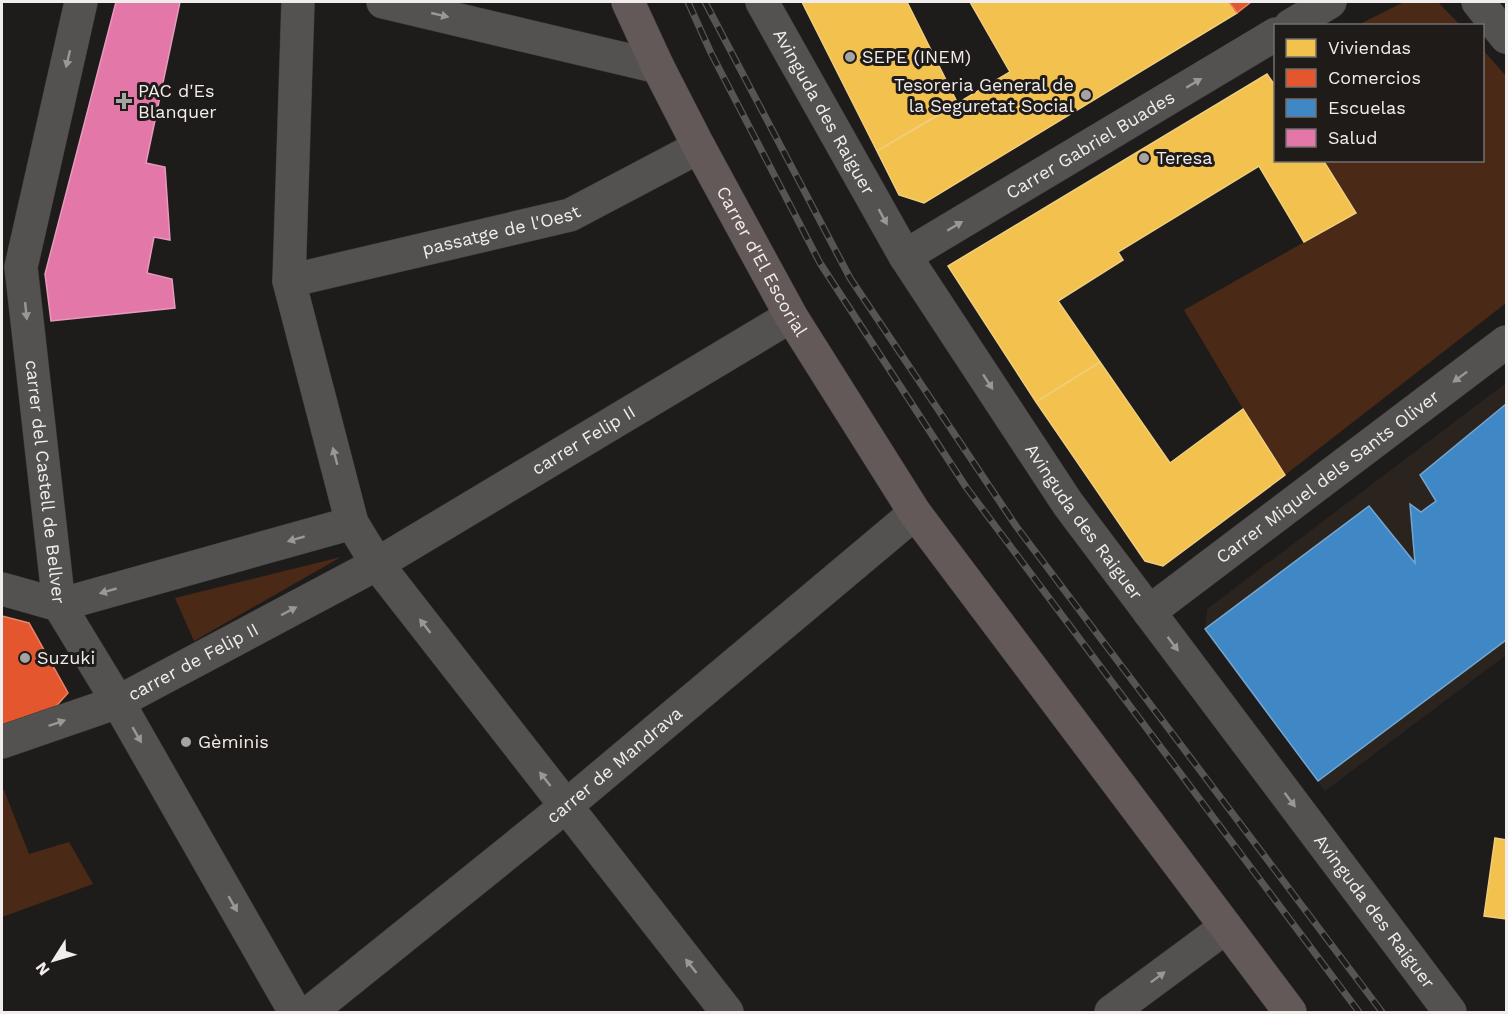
<svg xmlns="http://www.w3.org/2000/svg" width="1508" height="1014" font-family="'Work Sans',sans-serif">
<style>
.built{fill:#2b231e}
.green{fill:#4b2917}
.homes{fill:#f2c14e;stroke:#f1ce7d;stroke-width:1.5}
.shops{fill:#e4572e;stroke:#e88467;stroke-width:1.5}
.schools{fill:#3f88c5;stroke:#74a6d1;stroke-width:1.5}
.health{fill:#e377a8;stroke:#e79abc;stroke-width:1.5}
.lines{fill:none;stroke-linecap:round;stroke-linejoin:round}
.minor-casing{stroke:#3a3837;stroke-width:34}
.tertiary-casing{stroke:#3a3837;stroke-width:34}
.primary-casing{stroke:#3a3837;stroke-width:34}
.minor{stroke:#545251;stroke-width:33}
.tertiary{stroke:#545251;stroke-width:33}
.primary{stroke:#635958;stroke-width:33}
.rail-casing{stroke:#575554;stroke-width:7}
.rail{stroke:#1f1b19;stroke-width:4.5;stroke-dasharray:14;stroke-linecap:butt}
.oneway{fill:#9a9897}
.poi-dot{fill:#a6a4a2;stroke:#1f1b19;stroke-width:2}
.labels{text-anchor:middle;stroke-width:6;stroke-linejoin:round;paint-order:stroke}
.poi-label{font-size:18px;fill:#f0edec;stroke:#1f1b19;text-anchor:start}
.street-label{font-size:18px;fill:#f0edec;stroke:#1f1b19}
</style>
<rect width="100%" height="100%" fill="#1e1c1a"/>
<path class="built" d="M1506,383V655L1325,791L1205,629L1207,609Z"/>
<path class="green" d="M1404,2H1438L1460,25H1358Z
M1483,50L1506,76V303L1285,475L1243,409L1184,310L1356,213L1323,161L1482,160Z
M341,557L194,641L175,598Z
M2,790H4L29,854L69,842L93,884L2,917Z"/>
<path class="homes" d="M802,2H907L958,104L877,151Z
M970,2H1229L1237,13L924,203L899,195L877,151L1010,72Z
M1267,74L1276,87V160H1323L1356,213L1304,242L1259,166L1118,252L1123,260L1058,301L1100,362L1036,402L948,266Z
M1100,362L1170,463L1243,409L1285,475L1163,566L1145,561L1036,402Z
M1495,838L1506,840V919L1484,916Z"/>
<path class="shops" d="M1229,2H1251L1237,13Z
M2,616L29,623L68,693L49,714L2,725Z"/>
<path class="schools" d="M1506,404V640L1318,781L1205,629L1369,506L1415,563L1410,504L1421,512L1436,501L1420,475Z"/>
<path class="health" d="M116,2H180L146,163L165,167L170,240L154,237L147,273L172,279L175,308L51,321L45,274Z"/>
<g class="lines">
<g class="minor-casing">
<g id="minor">
<path id="s1" d="M81,2L21,267L59,605L118,702L295,1012"/>
<path d="M298,2L289,281L352,523L377,564L727,1012"/>
<path d="M383,2L658,67"/>
<path id="s2" d="M762,2L905,256L1068,504L1450,1012"/>
<path d="M1478,2L1506,37"/>
<path d="M1290,26L1330,2"/>
<path id="s3" d="M905,256L1276,34"/>
<path id="s4" d="M289,281L570,215L699,147"/>
<path d="M2,589L59,605L352,523"/>
<path id="s5" d="M1149,612L1506,342"/>
<path id="s6" d="M2,742L118,702L377,564L791,316"/>
<path d="M1111,1012L1226,927"/>
</g>
</g>
<g class="tertiary-casing">
<g id="tertiary">
<path id="s7" d="M310,1012L566,806L915,513"/>
</g>
</g>
<g class="primary-casing">
<g id="primary">
<path id="s8" d="M628,2L658,67L699,147L791,316L915,513L1290,1012"/>
</g>
</g>
<use href="#minor" class="minor"/>
<use href="#tertiary" class="tertiary"/>
<use href="#primary" class="primary"/>
<g class="rail-casing">
<path id="rail" d="M688,2L711,53L820,263L966,487L1359,1012
M705,2L850,278L1016,526L1382,1012"/>
</g>
<use href="#rail" class="rail"/>
</g>
<defs><path id="oneway-solid" d="M-6-.8H1V-3.2L6.5 0L1 3.2V.8H-6Z" transform="scale(1.5)"/></defs>
<g class="oneway">
<use href="#oneway-solid" transform="translate(440 15) rotate(13)"/>
<use href="#oneway-solid" transform="translate(68 59) rotate(103)"/>
<use href="#oneway-solid" transform="translate(1194 83) rotate(-31)"/>
<use href="#oneway-solid" transform="translate(883 217) rotate(61)"/>
<use href="#oneway-solid" transform="translate(955 226) rotate(-31)"/>
<use href="#oneway-solid" transform="translate(26 311) rotate(84)"/>
<use href="#oneway-solid" transform="translate(1460 377) rotate(143)"/>
<use href="#oneway-solid" transform="translate(988 382) rotate(57)"/>
<use href="#oneway-solid" transform="translate(335 456) rotate(-105)"/>
<use href="#oneway-solid" transform="translate(296 539) rotate(164)"/>
<use href="#oneway-solid" transform="translate(108 591) rotate(164)"/>
<use href="#oneway-solid" transform="translate(289 611) rotate(-28)"/>
<use href="#oneway-solid" transform="translate(425 626) rotate(-128)"/>
<use href="#oneway-solid" transform="translate(1173 644) rotate(53)"/>
<use href="#oneway-solid" transform="translate(57 723) rotate(-19)"/>
<use href="#oneway-solid" transform="translate(137 735) rotate(60)"/>
<use href="#oneway-solid" transform="translate(545 779) rotate(-128)"/>
<use href="#oneway-solid" transform="translate(1290 800) rotate(53)"/>
<use href="#oneway-solid" transform="translate(233 904) rotate(60)"/>
<use href="#oneway-solid" transform="translate(691 966) rotate(-128)"/>
<use href="#oneway-solid" transform="translate(1158 977) rotate(-37)"/>
</g>
<g class="poi-dot">
<circle cx="850" cy="57" r="6"/>
<circle cx="1086" cy="95" r="6"/>
<path d="M121 92h6v6h6v6h-6v6h-6v-6h-6v-6h6z"/>
<circle cx="1144" cy="158" r="6"/>
<circle cx="25" cy="658" r="6"/>
<circle cx="186" cy="742" r="6"/>
</g>
<g class="labels">
<g class="poi-label">
<text x="862" y="63">SEPE (INEM)</text>
<text x="1074" y="91" text-anchor="end">Tesoreria General de<tspan x="1074" dy="21">la Seguretat Social</tspan></text>
<text x="138" y="97">PAC d'Es<tspan x="138" dy="21">Blanquer</tspan></text>
<text x="1156" y="164">Teresa</text>
<text x="37" y="664">Suzuki</text>
<text x="198" y="748">Gèminis</text>
</g>
<g class="street-label">
<text dy="6" stroke="none"><textPath href="#s2" startOffset="126">Avinguda des Raiguer</textPath></text>
<text dy="6" stroke="none"><textPath href="#s3" startOffset="216">Carrer Gabriel Buades</textPath></text>
<text dy="6" stroke="none"><textPath href="#s4" startOffset="218">passatge de l'Oest</textPath></text>
<text dy="6" stroke="none"><textPath href="#s8" startOffset="292">Carrer d'El Escorial</textPath></text>
<text dy="6" stroke="none"><textPath href="#s6" startOffset="657">carrer Felip II</textPath></text>
<text dy="6" stroke="none"><textPath href="#s5" startOffset="224">Carrer Miquel dels Sants Oliver</textPath></text>
<text dy="6" stroke="none"><textPath href="#s1" startOffset="488">carrer del Castell de Bellver</textPath></text>
<text dy="6" stroke="none"><textPath href="#s2" startOffset="612">Avinguda des Raiguer</textPath></text>
<text dy="6" stroke="none"><textPath href="#s6" startOffset="208">carrer de Felip II</textPath></text>
<text dy="6" stroke="none"><textPath href="#s7" startOffset="392">carrer de Mandrava</textPath></text>
<text dy="6" stroke="none"><textPath href="#s2" startOffset="1098">Avinguda des Raiguer</textPath></text>
</g>
</g>
<rect width="1508" height="1014" fill="none" stroke="#f0edec" stroke-width="6"/>
<rect x="1274" y="24" width="210" height="138" fill="#1f1b19" stroke="#736f6d" stroke-width="1.5"/>
<rect x="1286" y="39" width="30" height="18" fill="#f2c14e" stroke="#736f6d" stroke-width="1.5"/>
<text x="1328" y="54" font-size="18" fill="#f0edec">Viviendas</text>
<rect x="1286" y="69" width="30" height="18" fill="#e4572e" stroke="#736f6d" stroke-width="1.5"/>
<text x="1328" y="84" font-size="18" fill="#f0edec">Comercios</text>
<rect x="1286" y="99" width="30" height="18" fill="#3f88c5" stroke="#736f6d" stroke-width="1.5"/>
<text x="1328" y="114" font-size="18" fill="#f0edec">Escuelas</text>
<rect x="1286" y="129" width="30" height="18" fill="#e377a8" stroke="#736f6d" stroke-width="1.5"/>
<text x="1328" y="144" font-size="18" fill="#f0edec">Salud</text>
<g transform="translate(54 960) rotate(233)" stroke="#1f1b19" stroke-width="4.5" paint-order="stroke">
<path d="M0-4.5L10 22L0 15L-10 22Z" fill="#f0edec"/>
<text y="-9" font-size="16" font-weight="bold" text-anchor="middle" fill="#f0edec">N</text>
</g>
</svg>
